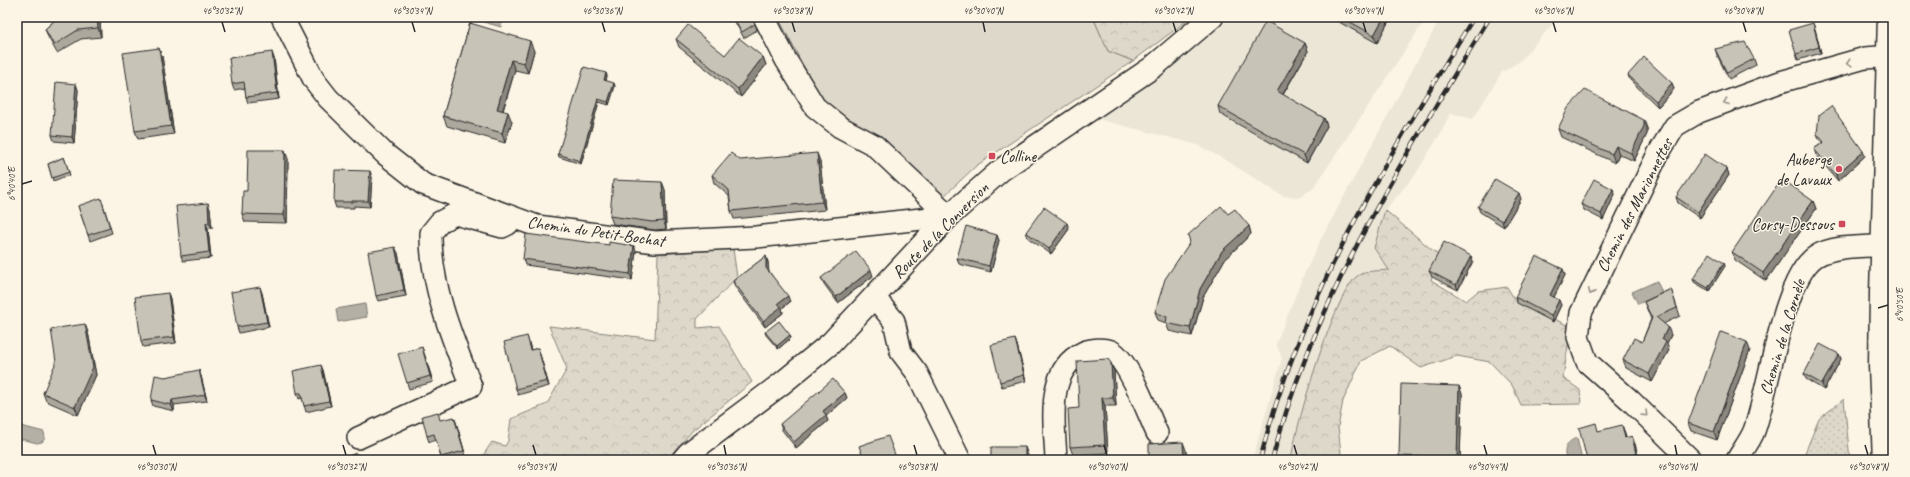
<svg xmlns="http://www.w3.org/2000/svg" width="1910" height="477" font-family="Caveat,sans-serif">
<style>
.built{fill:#ece6d7}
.grass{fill:#ded8ca;stroke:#84827a}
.forest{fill:url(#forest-crowns);stroke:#84827a}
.park{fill:url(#park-dots);stroke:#84827a}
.water{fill:#b4b0a5;stroke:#7d7b74}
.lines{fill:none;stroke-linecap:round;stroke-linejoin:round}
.street-casing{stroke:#2b2b2b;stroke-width:24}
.secondary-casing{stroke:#2b2b2b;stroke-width:25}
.street{stroke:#fcf5e5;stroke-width:21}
.secondary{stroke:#fcf5e5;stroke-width:22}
.rail-casing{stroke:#2b2b2b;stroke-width:4.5}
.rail{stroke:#fcf5e5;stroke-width:3;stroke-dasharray:9;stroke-linecap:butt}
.wall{fill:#aca89d;stroke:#2b2b2b}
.shaded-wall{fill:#8c8880;stroke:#2b2b2b}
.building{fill:#c8c3b7;stroke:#2b2b2b}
.oneway{stroke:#949088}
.ticks{fill:none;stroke:#2b2b2b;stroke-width:1.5}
.poi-dot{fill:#d1495b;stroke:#fcf5e5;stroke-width:1.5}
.labels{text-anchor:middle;stroke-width:3;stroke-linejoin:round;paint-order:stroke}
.poi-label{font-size:17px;fill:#2b2b2b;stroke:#fcf5e5;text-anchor:end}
.street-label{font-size:17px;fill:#2b2b2b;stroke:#fcf5e5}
.neatline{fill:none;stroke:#2b2b2b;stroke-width:1.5}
.ticks-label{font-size:10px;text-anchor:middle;fill:#2b2b2b}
</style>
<defs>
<pattern id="forest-crowns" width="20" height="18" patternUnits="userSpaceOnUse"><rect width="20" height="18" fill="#ded8ca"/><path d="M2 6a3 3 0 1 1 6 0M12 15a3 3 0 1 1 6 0" fill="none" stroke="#bfbaae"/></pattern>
<pattern id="park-dots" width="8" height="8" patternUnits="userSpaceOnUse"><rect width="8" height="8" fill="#ded8ca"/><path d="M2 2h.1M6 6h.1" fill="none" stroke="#bfbaae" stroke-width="1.8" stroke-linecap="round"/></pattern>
</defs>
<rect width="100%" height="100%" fill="#fcf5e5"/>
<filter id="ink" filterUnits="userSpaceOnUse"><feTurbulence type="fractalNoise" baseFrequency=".025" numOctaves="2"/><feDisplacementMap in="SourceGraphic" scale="8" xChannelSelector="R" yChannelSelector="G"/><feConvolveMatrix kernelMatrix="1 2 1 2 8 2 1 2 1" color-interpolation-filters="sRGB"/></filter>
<g filter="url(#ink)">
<path class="built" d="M1212,17H1427L1313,189L1298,197L1283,196L1224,159L1195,144L1081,115Z
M1441,17H1559L1519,62L1502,72L1473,119L1450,113L1442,131L1415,175L1385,210L1389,270L1368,272L1356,278L1347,288L1338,309L1317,365L1293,441L1291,460H1252L1282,358L1276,344L1302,279L1322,237Z"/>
<path class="grass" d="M778,17H1043L1045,19L1049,17H1093L1108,51L1133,61L976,166L944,196L916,175L881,137L834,111L818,94Z"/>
<path class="forest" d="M1093,17H1192L1133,61L1108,51Z
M1385,210L1438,255L1431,280L1466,301L1478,291L1507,287L1515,300L1571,327L1563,378L1580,390L1581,404L1521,405L1512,385L1490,362L1457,356L1421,368L1390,346L1361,361L1343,401L1338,427L1341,453L1334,460H1291C1295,427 1333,298 1356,277C1364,270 1379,271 1389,270L1374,248Z
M733,249L737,277L697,319V328L719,326L752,382L693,430L666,460H480L492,442L505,446L508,441L511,419L547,404L567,369L549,326L655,339L658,254Z"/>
<path class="park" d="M1844,399L1850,460H1802L1819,419Z"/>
<path class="water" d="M466,17H503L501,27Z
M1657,281L1662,293L1638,304L1632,292Z
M365,304L367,317L338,322L336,309Z
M17,425L44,432L45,438L42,442L37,443L17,438Z
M1577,438L1582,460H1566C1563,450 1566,441 1577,438Z"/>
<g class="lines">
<g class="street-casing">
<path id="street" d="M282,17L314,80L328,98L385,154L423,184L537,226L655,242L756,237L949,216
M764,17L786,60L815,107L840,127L874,145L949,216
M875,298L894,321L901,352L917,373L960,460
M358,438L471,386C452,338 430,285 431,233L440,222L455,214L502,227L508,224
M1056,460C1055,425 1044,370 1084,352C1091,349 1104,348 1111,351C1129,360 1148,414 1157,433
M1691,460L1631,401L1587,362L1578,337L1581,313L1658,154L1675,126L1699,112L1780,82L1865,58L1893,56
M1737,460C1742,451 1750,441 1754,431C1769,391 1782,280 1815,257C1833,244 1871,247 1893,245"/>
</g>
<g class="secondary-casing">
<path id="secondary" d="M683,460L689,453L781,384L831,343L949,216L1001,170L1153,67L1212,17
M1884,460L1880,366L1881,293L1889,17"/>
</g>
<use href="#street" class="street"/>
<use href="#secondary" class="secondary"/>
<g class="rail-casing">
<path id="rail" d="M1260,460C1301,296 1387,159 1474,17
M1272,460C1315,297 1403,159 1490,17"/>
</g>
<use href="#rail" class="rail"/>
</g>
<path class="wall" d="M54,17H100L101,37L81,39L57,53L48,37L45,29L54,21Z
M732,17H751L755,24L757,30L744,38Z
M1330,17H1391L1377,43Z
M470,23L534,51L528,73L515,70L503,111L512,122L505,143L447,126L443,116Z
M1815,29L1821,53L1798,60L1796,54Z
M676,39L725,55L763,57L766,65L741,97L679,47Z
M1305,43L1308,51L1283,95L1324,118L1327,126L1307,163L1220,114L1218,106Z
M1715,49L1754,59L1756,65L1729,79L1717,55Z
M162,56L174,134L138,139L135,131Z
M274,58L279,99L248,103L246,97L245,88L234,90L232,84Z
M606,73L607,76L606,81L615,86L609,105L599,102L581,164L559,157L558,154Z
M1628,75L1672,83L1674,89L1658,107L1630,80Z
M76,84L78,90L74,143L54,141L52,135Z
M1647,128V134L1634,161L1619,154L1615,163L1561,137L1558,129Z
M1817,134L1865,156L1838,181L1816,155L1814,149L1822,143L1819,140Z
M64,157L70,175L53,181L48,164Z
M288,159L287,223L245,222L242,214L247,191Z
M820,161L825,210L734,219L731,211L729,196L714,183L712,175Z
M1727,169L1729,175L1700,218L1678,203L1676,197Z
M372,177L370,207L354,206V208H336L334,202Z
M662,182L665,190L666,229L655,230L613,224L610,216Z
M1613,189L1615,194L1603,220L1584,210L1581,204Z
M1521,199L1504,227L1480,212L1478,207Z
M1813,201L1816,209L1766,281L1735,260L1732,252Z
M103,204L112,233L90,241L78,206Z
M210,209L212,228L208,229L211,258L183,261L181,256Z
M1228,214L1249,226L1251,234L1225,259L1203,297L1192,336L1169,331L1166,323L1158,320L1155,312L1190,242Z
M1069,229L1051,254L1028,238L1026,232Z
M999,240L991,272L959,264L957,258Z
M634,246L636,251L632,280L525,265L523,259Z
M398,253L406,296L378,301L376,296Z
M766,256L768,262V270L790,302L782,308L783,313L765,327L735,287L733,281Z
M1471,256L1473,261L1458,290L1432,277L1429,271Z
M1724,263L1725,266L1709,291L1694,282L1693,279Z
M1563,269L1565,275L1554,297L1561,305L1553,322L1517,303L1515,297Z
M873,276L838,303L824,284L821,278Z
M1671,289L1680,316L1663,324L1671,335L1667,343L1669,350L1652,382L1626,368L1623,360L1642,342L1651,319L1644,302Z
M168,293L170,299L176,343L143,347L141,341Z
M262,293L269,327L239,333L237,327Z
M88,332L96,375L78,415L46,401L43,393Z
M765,332L790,335L791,338L778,349L766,335Z
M527,336L531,350L538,348L549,386L518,395L516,389Z
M1015,339L1017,345L1026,381L1002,387L1000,382Z
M1750,350L1717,440L1691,431L1688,423Z
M424,353L433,382L409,389L407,383Z
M1839,354L1841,359L1824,390L1806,379L1804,374Z
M1111,363L1114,371L1116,406H1105L1108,453L1073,455L1070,447L1079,408Z
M323,370L331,406L306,412L302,398L299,399L297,393Z
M201,376L207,401L174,405V411L153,406L151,400L165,377Z
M1459,386L1462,394L1460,460H1400L1399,456Z
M845,393L847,398L826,416L828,421L796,448L782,430L780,424Z
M441,420L456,422L466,457L453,460H442L436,440L429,442L427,436Z
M1599,431L1625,433L1626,437L1635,444L1639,460H1587Z"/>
<path class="shaded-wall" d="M97,17H100L101,37L98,28Z
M1384,17H1391L1377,43L1374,35Z
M1813,23L1815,29L1821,53L1819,47Z
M530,41L534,51L528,73L524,63Z
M1305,43L1308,51L1280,99L1277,91Z
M159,48L162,56L174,134L171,126Z
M272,52L274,58L279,99L277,93Z
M763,57L766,65L741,97L738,89Z
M511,60L515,70L500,119L497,109Z
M606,73L607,76L605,83L604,80Z
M614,83L615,86L609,105L608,102Z
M1672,83L1674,89L1658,107L1656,101Z
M76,84L78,90L74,143L72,137Z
M598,99L599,102L581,164L580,161Z
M508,112L512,122L505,143L502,133Z
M1324,118L1327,126L1307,163L1304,155Z
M1644,120L1647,128V134L1634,161L1631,153Z
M1616,146L1619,154L1615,163L1612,154Z
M285,150L288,159L287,223L284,215Z
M1863,151L1865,156L1838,181L1836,175Z
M817,153L820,161L825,210L822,202Z
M1727,169L1729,175L1700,218L1698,212Z
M370,171L372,177L370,207L368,201Z
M662,182L665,190L666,229L664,221Z
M1613,189L1615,194L1603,220L1601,214Z
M1519,193L1521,199L1504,227L1502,221Z
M1813,201L1816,209L1766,281L1763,273Z
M208,203L210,209L212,228L209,223Z
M206,223L208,229L211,258L209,252Z
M1067,223L1069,229L1051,254L1049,249Z
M1249,226L1251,234L1225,259L1203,297L1192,336L1190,328L1200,289L1222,251Z
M997,235L999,240L991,272L989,266Z
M634,246L636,251L632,280L630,274Z
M395,247L398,253L406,296L404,290Z
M766,256L768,262L769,273L766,268Z
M1471,256L1473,261L1458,290L1456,285Z
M1724,263L1725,266L1709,291L1708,288Z
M1563,269L1565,275L1552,301L1550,295Z
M871,270L873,276L838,303L836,297Z
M260,287L262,293L269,327L267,322Z
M168,293L170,299L176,343L174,337Z
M788,296L790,302L782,308L783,313L765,327L763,321L778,303Z
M1559,300L1561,305L1553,322L1551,316Z
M85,324L88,332L96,375L78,415L75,407Z
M1668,327L1671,335L1667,343L1669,350L1652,382L1649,374L1662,339Z
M790,335L791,338L778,349L777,346Z
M1015,339L1017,345L1026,381L1024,375Z
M1747,342L1750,350L1717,440L1714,432Z
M422,347L424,353L433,382L430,376Z
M538,348L540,354L549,386L547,381Z
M1839,354L1841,359L1824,390L1822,384Z
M1111,363L1114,371L1116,406L1113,398Z
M321,365L323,370L331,406L329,401Z
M199,370L201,376L207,401L205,395Z
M1459,386L1462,394L1460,460H1458L1457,458Z
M845,393L847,398L826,416L828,421L796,448L794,442L823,411Z
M1102,398L1105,406L1108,453L1105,445Z
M172,400L174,405V411L171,405Z
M454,417L456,422L466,457L464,451Z
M1622,425L1625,433L1627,446L1625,438Z
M1632,436L1635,444L1639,460L1636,454Z
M1183,442L1186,450L1187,460H1184Z
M1025,447L1028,455V460H1025Z"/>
<path class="building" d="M54,17H97L98,28L78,30L54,45L45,29L54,21Z
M733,17H751L755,24L742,32Z
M1341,17H1384L1374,35Z
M1266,21L1305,43L1277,91L1324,118L1304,155L1218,106Z
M470,23L530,41L524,63L511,60L497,109L508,112L502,133L443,116Z
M1813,23L1819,47L1796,54L1789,30Z
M688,25L725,55L739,38L763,57L738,89L676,39Z
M1745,42L1754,59L1727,73L1715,49Z
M159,48L171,126L135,131L123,53Z
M272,52L277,93L246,97L244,82L232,84L229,58Z
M1644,57L1672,83L1656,101L1628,75Z
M584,67L606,73L604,80L614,83L608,102L598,99L580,161L558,154Z
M56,82L76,84L72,137L52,135Z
M1585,90L1644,120V126L1631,153L1616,146L1612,154L1558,129L1568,108Z
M1831,106L1863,151L1836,175L1814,149L1824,142L1817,134L1819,115Z
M248,150H285L284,215L242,214L243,191H247Z
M731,153L740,160L817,153L822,202L731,211L729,190L712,175Z
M1705,154L1727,169L1698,212L1676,197Z
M64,157L69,172L52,178L48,164Z
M335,170L370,171L368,201H352V202H334Z
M1495,179L1519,193L1502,221L1478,207Z
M1594,179L1613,189L1601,214L1581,204Z
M1782,179L1813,201L1763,273L1732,252Z
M613,180L662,182L664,221L652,222L610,216Z
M101,198L110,228L88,235L78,206Z
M208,203L209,223H206L209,252L181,256L176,206Z
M1221,206L1228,214L1235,209L1249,226L1222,251L1200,289L1190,328L1166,323L1167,317L1155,312L1165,279L1190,242L1188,235Z
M1044,207L1067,223L1049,249L1026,232Z
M966,226L997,235L989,266L957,258Z
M526,234L609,245V242L634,246L630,274L523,259Z
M1444,242L1471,256L1456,285L1429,271Z
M395,247L404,290L376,296L368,252Z
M856,251L871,270L836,297L821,278Z
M1709,253L1724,263L1708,288L1693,279Z
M766,256V268L788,296L778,303L781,307L763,321L733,281Z
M1536,256L1563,269L1550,295L1559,300L1551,316L1515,297Z
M260,287L267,322L237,327L231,292Z
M1671,289L1677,308L1656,317L1668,327L1662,339L1666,342L1649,374L1623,360L1634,338L1642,342L1652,318L1644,302Z
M168,293L174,337L141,341L135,297Z
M779,321L790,335L777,346L765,332Z
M85,324L93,367L75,407L43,393L56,362L51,329Z
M1721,332L1747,342L1714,432L1688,423Z
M527,336L531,350L538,348L547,381L516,389L504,342Z
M1015,339L1024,375L1000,382L991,345Z
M1820,344L1839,354L1822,384L1804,374Z
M422,347L430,376L407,383L398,354Z
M1108,359L1111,363L1113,398H1102L1105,445L1070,447L1068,409L1079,408L1077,361Z
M321,365L329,401L304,406L301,393H297L293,371Z
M199,370L205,395L172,400L171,405L151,400L155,375L165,377Z
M833,379L845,393L823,411L826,415L794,442L780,424Z
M1401,384L1459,386L1457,458L1399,456Z
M438,412L440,420L454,417L464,451L441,457L434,434L427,436L422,416Z
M1596,423L1598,431L1622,425L1625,438L1632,436L1636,454L1633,455L1634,460H1600L1599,458L1592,460H1587L1579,428Z
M888,436L897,460H864L859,446Z
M1183,442L1184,460H1149V444Z
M991,447H1025V460H991Z
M356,453L359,460H338Z
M83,458L84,460H75Z"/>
<defs><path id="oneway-chevron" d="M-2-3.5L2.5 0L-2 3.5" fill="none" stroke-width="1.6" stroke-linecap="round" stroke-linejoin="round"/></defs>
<g class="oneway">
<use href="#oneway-chevron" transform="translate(1849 63) rotate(164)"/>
<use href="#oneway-chevron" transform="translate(1726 102) rotate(160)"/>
<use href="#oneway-chevron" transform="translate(1591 292) rotate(115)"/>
<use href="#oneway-chevron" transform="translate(1645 414) rotate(44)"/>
</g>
</g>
<path class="ticks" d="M222,22L225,32M412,22L415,32M602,22L605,32M792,22L795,32M983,22L985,32M1173,22L1176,32M1363,22L1366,32M1553,22L1556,32M1743,22L1746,32M22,184L32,181M1878,308L1888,305M153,445L156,455M343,445L346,455M533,445L536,455M724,445L726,455M914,445L917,455M1104,445L1107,455M1294,445L1297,455M1484,445L1487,455M1675,445L1677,455M1865,445L1868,455"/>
<g class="poi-dot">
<rect x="988" y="152" width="8" height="8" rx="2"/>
<circle cx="1839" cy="169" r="4"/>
<rect x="1838" y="220" width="8" height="8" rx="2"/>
</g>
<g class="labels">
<g class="poi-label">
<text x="1000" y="162" text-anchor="start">Colline</text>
<text x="1831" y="165">Auberge<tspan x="1831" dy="20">de Lavaux</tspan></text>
<text x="1834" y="230">Corsy-Dessous</text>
</g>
<g class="street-label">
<text transform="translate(1634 205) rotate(-63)" y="6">Chemin des Marionnettes</text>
<text transform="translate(940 230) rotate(-45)" y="6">Route de la Conversion</text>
<text transform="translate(596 231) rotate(8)" y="6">Chemin du Petit-Bochat</text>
<text transform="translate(1782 337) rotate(-73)" y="6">Chemin de la Cornèle</text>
</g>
</g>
<rect width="1910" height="477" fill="none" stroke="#fcf5e5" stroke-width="44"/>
<rect x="22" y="22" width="1866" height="433" class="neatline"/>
<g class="ticks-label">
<text x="222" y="14">46°30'32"N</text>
<text x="412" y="14">46°30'34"N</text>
<text x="602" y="14">46°30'36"N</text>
<text x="792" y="14">46°30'38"N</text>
<text x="983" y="14">46°30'40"N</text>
<text x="1173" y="14">46°30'42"N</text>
<text x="1363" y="14">46°30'44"N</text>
<text x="1553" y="14">46°30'46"N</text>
<text x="1743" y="14">46°30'48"N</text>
<text transform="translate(11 184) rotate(-90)" y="4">6°40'40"E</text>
<text transform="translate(1899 305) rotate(-90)" y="4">6°40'50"E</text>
<text x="156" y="470">46°30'30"N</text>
<text x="346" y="470">46°30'32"N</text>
<text x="536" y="470">46°30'34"N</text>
<text x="726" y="470">46°30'36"N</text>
<text x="917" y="470">46°30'38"N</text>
<text x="1107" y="470">46°30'40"N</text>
<text x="1297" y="470">46°30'42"N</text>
<text x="1487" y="470">46°30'44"N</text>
<text x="1677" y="470">46°30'46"N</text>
<text x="1868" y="470">46°30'48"N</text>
</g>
</svg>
